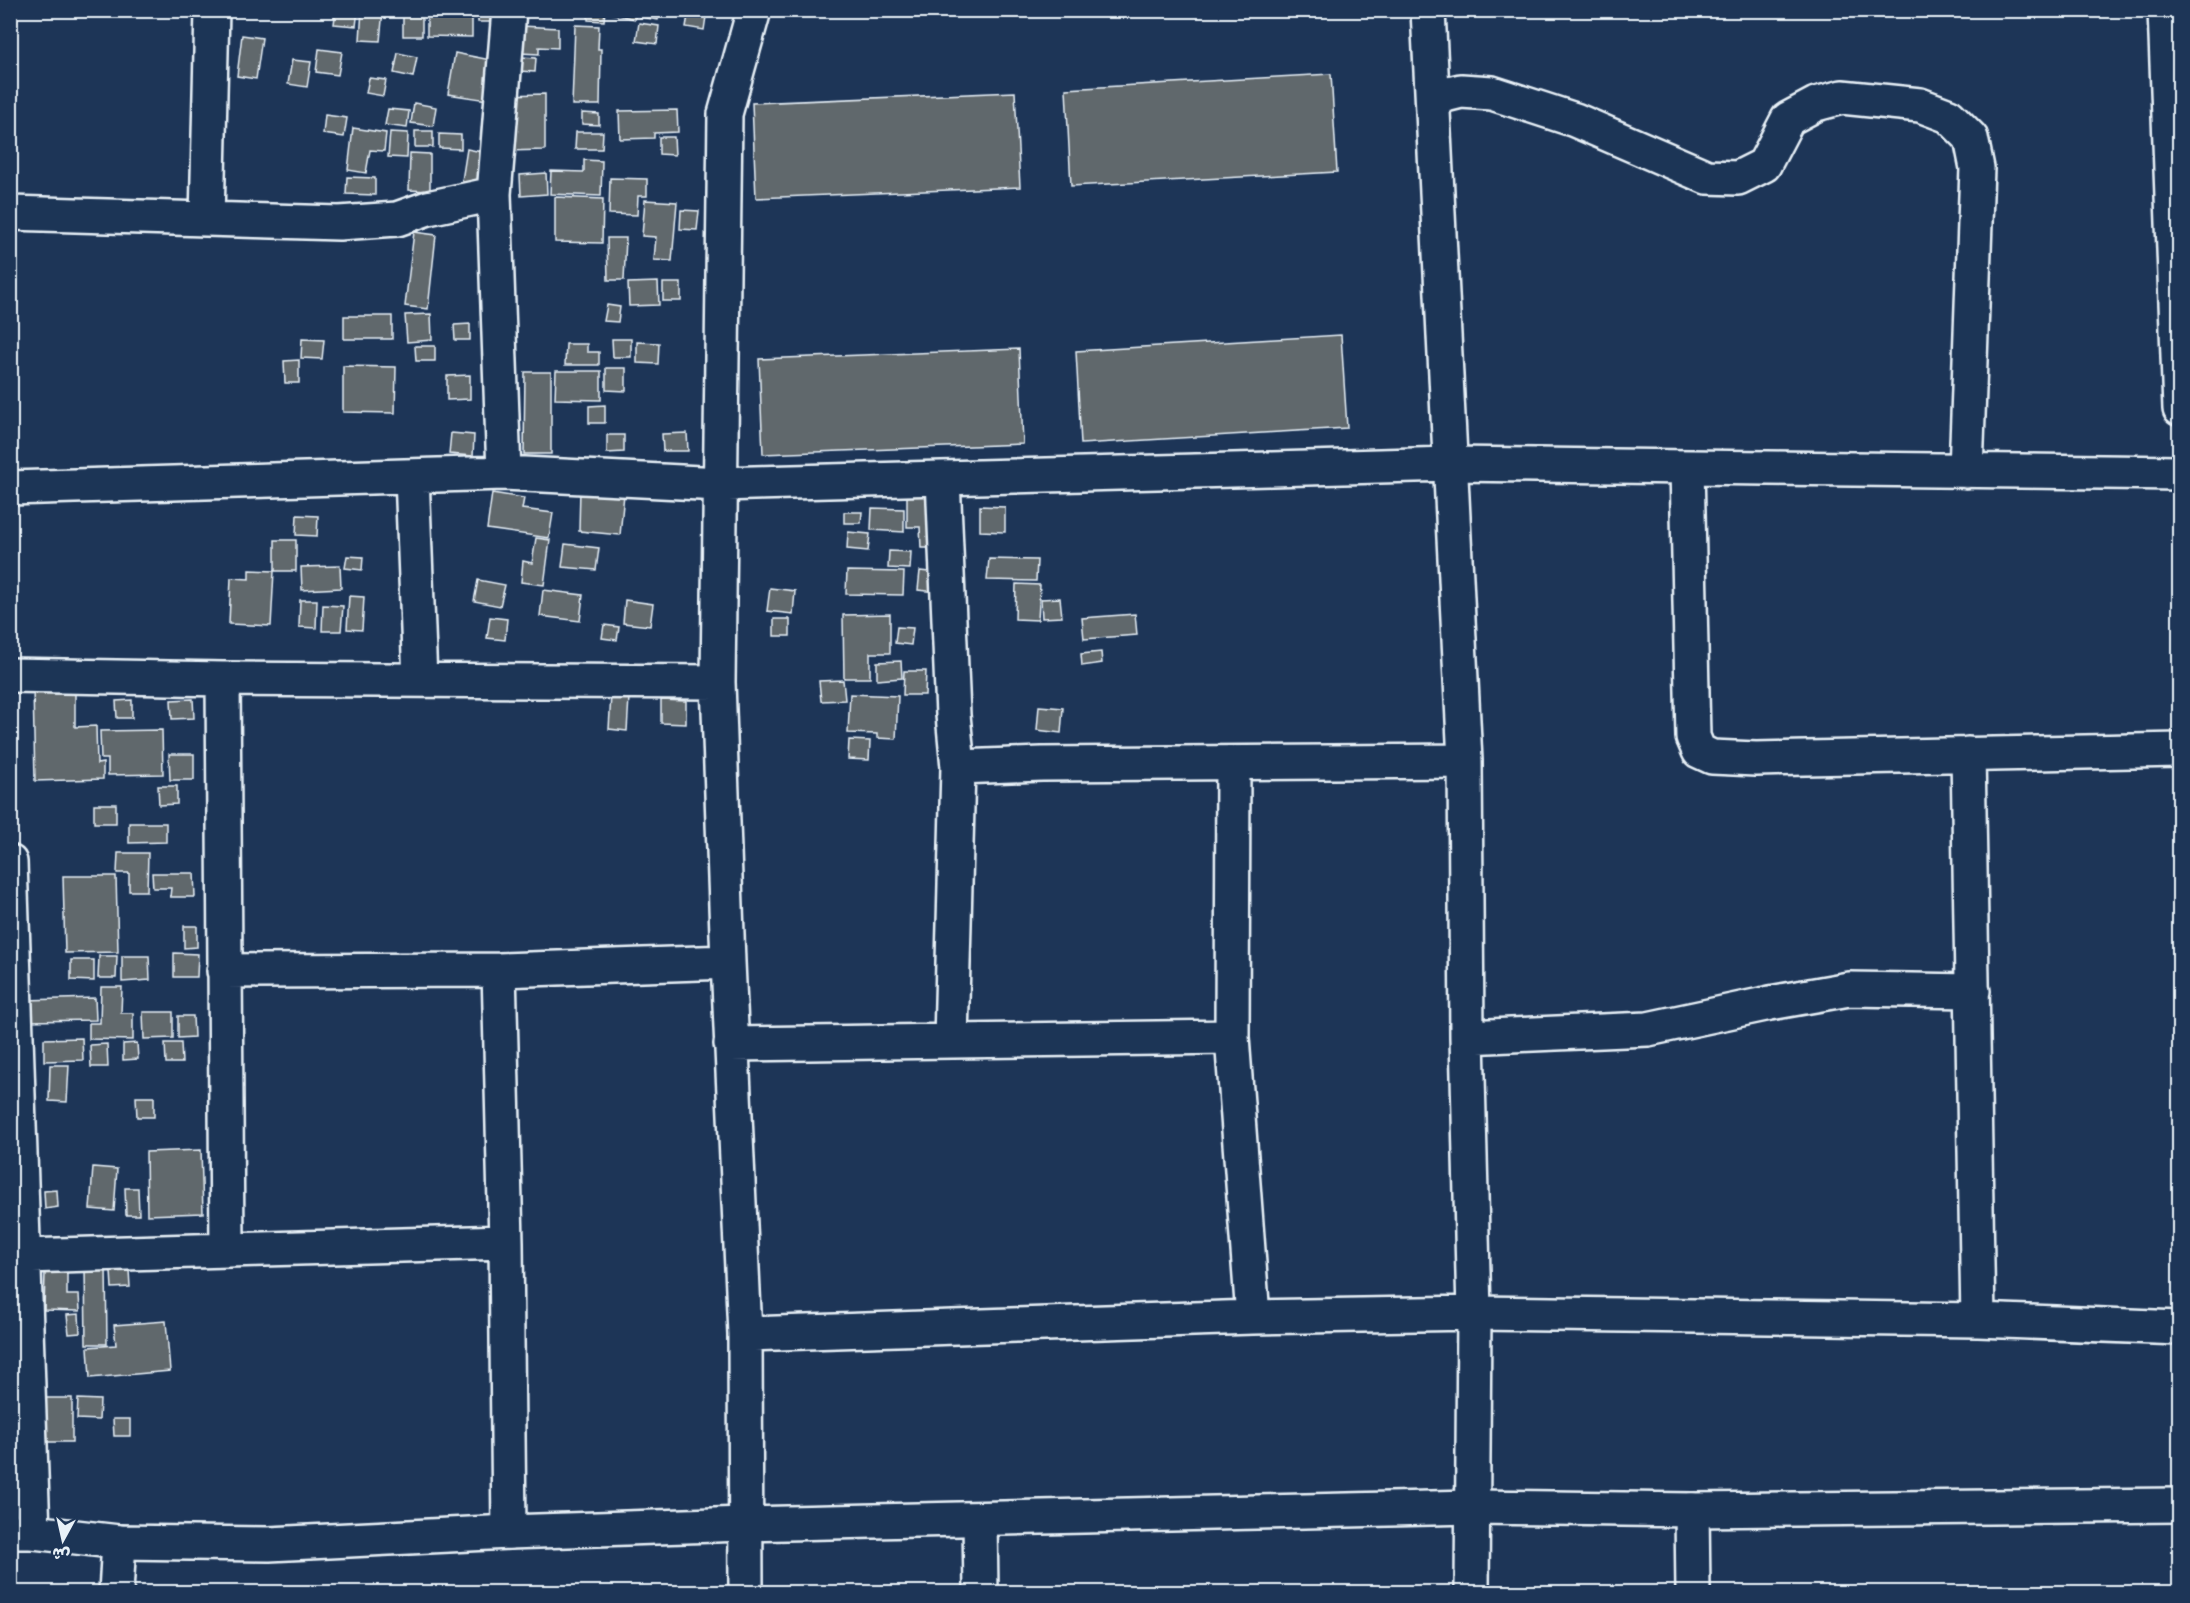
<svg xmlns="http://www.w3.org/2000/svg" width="2190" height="1603" font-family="'Comic Neue','Playpen Sans Arabic',sans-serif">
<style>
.building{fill:#60676c;stroke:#e8f1f8;stroke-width:1.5}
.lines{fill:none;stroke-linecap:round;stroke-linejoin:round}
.minor-casing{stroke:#e8f1f8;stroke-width:38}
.tertiary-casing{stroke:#e8f1f8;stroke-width:38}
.minor{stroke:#1d3557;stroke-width:33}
.tertiary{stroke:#1d3557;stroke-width:33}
</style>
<rect width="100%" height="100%" fill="#1d3557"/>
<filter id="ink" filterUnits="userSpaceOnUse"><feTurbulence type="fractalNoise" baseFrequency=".0167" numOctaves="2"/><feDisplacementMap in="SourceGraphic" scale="12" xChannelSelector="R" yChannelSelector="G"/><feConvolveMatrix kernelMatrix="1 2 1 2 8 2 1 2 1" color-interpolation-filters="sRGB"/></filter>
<g filter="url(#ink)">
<path class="building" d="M336,10H358L356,26L334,24Z
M362,10H383L380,41L360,40Z
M403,10H422V36H403Z
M427,10H472V37L427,36Z
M478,10H499L500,22H478Z
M588,10H605L604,21L588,20Z
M610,10H637L635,19L610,13Z
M642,10H660L658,20L640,17Z
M689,10H707L704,30L686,27Z
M639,23L659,26L657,44L636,41Z
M575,25L599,26L598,49H601L600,105H572Z
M521,26L558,28V48L539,47V54L520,53Z
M242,35L262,38L256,79L237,76Z
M319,49L342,52L338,75L316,72Z
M398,53L417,57L413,77L394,73Z
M455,53L501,62L494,101L448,94Z
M520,57L536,58L535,72L519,71Z
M292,60L311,62L307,87L288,84Z
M1331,74L1337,172L1071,186L1066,89Z
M369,78L386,80L383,96L366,93Z
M1015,92L1020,187L756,198L752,103Z
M545,94V150L504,151L503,95Z
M414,103L436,107L433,126L411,123Z
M388,109L409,111L407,128L385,125Z
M677,110L678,132L654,133V138L620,139L619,111Z
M582,113L599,114V125L582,124Z
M325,115L347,118L344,137L323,134Z
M353,128L386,133L384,151L370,150L366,173L348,170Z
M415,131H433V147H415Z
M390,132L408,133L407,158L388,157Z
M576,132H603L602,149H575Z
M439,134L461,135V149L439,148Z
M659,137H674L675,155L659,154Z
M467,149L482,152L476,189L461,187Z
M410,153L430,154V191L409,190Z
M584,160L602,161L601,196L550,194L551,171L584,172Z
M546,173L547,194L521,196L520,175Z
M347,177L375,178V195L346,194Z
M610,178L647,179V196H638L637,215L609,214Z
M555,197L603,199L602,243L555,242Z
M645,200L677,202L672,261L654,260L656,237L642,236Z
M681,210L699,211L697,230L680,229Z
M414,232L436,235L428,309L405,306Z
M607,238H626L624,280H608Z
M658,282L659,305L629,306L628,283Z
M663,283H681V301H663Z
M607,305L620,307L618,322L604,321Z
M431,314L432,340L407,342L405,315Z
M344,316H392V339H344Z
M470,324V340H455L454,325Z
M1341,335L1347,428L1081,444L1076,351Z
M302,339L324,340L322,359L301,358Z
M612,339H631V357H613Z
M637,342L659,343L658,364L637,363Z
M566,344H587V352H599V365H565Z
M415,346H435V361H416Z
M1019,349L1023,444L763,454L759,359Z
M299,360V383H285L284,361Z
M343,366L396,367L395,413L343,412Z
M606,368H626V391L606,390Z
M556,371H601V400L555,399Z
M525,372H551V454H524Z
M470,375V399L447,400V376Z
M605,405V423H589V406Z
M451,433L474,435L473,456L449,454Z
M687,433L688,451H663L662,434Z
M607,435H624V452L607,453Z
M580,489L624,494L620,535L579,531Z
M492,493L524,498L522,509L553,513L549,538L487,529Z
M937,493V548H921L920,527H907V494Z
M980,506L1005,507V532L980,531Z
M872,508L904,509V532L871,530Z
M844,512H862L861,523H844Z
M297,515L318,516L317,536L296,535Z
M848,532L870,534L868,551L847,549Z
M536,538L550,540L544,585L521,582L523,561L532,563Z
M275,540H296V571H275Z
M565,544L599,548L596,570L562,567Z
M889,551L911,552L910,569L888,568Z
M347,556L363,557L362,570L345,568Z
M989,559L1037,560L1036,581L987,580Z
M340,566L341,588L302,590L301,567Z
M249,570L274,571L271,626L229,624L231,578L249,579Z
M847,571L904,572L903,595L846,594Z
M920,571L938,573L936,592L918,590Z
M478,580L505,585L500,606L474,601Z
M1016,584L1040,585L1038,620L1015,619Z
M770,588L795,591L793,614L767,611Z
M543,590L583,595L580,621L540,616Z
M349,596L364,597L362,630L347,629Z
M1060,598L1062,617L1042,618L1041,599Z
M300,600H317L316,628L299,627Z
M625,600L653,604L650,626L623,623Z
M323,605L343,606L341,631H322Z
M890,614V653H870V678H844L843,615Z
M1135,614L1137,635L1084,639L1082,618Z
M490,617L507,619L505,640L487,638Z
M774,619H790V636H774Z
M604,625L619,627L617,640L602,638Z
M897,627L913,628L911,645L895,643Z
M1101,652L1102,663L1082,666L1081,654Z
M901,661L902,678L877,680V662Z
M904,671H926L925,695H903Z
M843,680L845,700L821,701L819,681Z
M75,687V727L96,726L97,764L103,763V779L35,781L33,688Z
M850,694L898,696L896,739L877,738V734L848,733Z
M611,695L629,697L627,731L609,729Z
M193,699L194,718L172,719L171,700Z
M132,700V718H117L116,701Z
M661,700L686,701V724L661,723Z
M1039,706L1063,708L1061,733L1037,730Z
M162,730L163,774L108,775V759H101L100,731Z
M849,740L870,741L869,760L848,759Z
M169,754H194V780H170Z
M158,786H177V804L159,805Z
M94,804H116V823H94Z
M129,823H166V842L129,843Z
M118,853H148L147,891H129V873H117Z
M152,873H194L195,897H170L171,888H153Z
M63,876H116L118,952L65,953Z
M184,926H197V947L184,948Z
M174,953L198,954L197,977H174Z
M99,956H117L116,978H98Z
M122,956H149L150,980L122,982Z
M71,960H94V981L71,980Z
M101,987H122L121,1013H133V1040L89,1039V1023H100Z
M95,998L96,1020L26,1021V1000Z
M143,1012H173V1038L144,1039Z
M178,1016H193L194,1037L178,1038Z
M82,1038L83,1060L44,1061V1039Z
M137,1043L138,1059L123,1060V1044Z
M165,1043H181L182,1063H166Z
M107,1044L108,1067H91L90,1045Z
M50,1065H69L67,1102L49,1101Z
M136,1097H154V1117H137Z
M201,1150L203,1213L147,1215L146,1152Z
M93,1167L117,1169L114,1211L90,1209Z
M125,1188H138L139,1215H126Z
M57,1190L58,1207L45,1209L44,1191Z
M85,1267H106L107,1344H86Z
M129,1270L130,1287L112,1288L111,1271Z
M45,1272H67V1295H79L80,1311L44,1310Z
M79,1314L80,1333L69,1334L67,1315Z
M166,1321L170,1371L90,1378L88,1347L116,1345L114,1325Z
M45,1398H72V1442H46Z
M78,1399L100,1400L99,1420L77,1419Z
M113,1419H130V1436H114Z"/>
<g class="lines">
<g class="minor-casing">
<path id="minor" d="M1428,10L1465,761L1467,1037L1474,1313L1472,1592
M1433,98L1461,91L1492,93L1575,120L1707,177L1738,178L1764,165L1788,119L1816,104L1842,97L1920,105L1949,116L1971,138L1977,168L1966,471
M10,213L339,223L397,219L428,208L494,194
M207,219L212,10
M1687,467L1693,737L1699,751L1712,757L1756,759L2180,750
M504,473L494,194L509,10
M412,476L420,680
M943,478L953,715L958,767L1042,764L1465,761
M10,488L504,473L720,484L1451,464L2180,473
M10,675L223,679L718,682
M223,679L227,1249
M1968,754L1978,1320
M1233,764L1232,1037L1253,1317
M10,862L33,1532
M499,970L506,1242L509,1532
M224,971L499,970L728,962
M1467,1037L1648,1029L1770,1003L1849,989L1973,991
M951,1041L958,767
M731,1044L1232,1037
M24,1256L506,1242
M745,1334L1253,1317L1474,1313L1978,1320L2180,1328
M1692,1510L1693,1592
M980,1519L981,1592
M116,1592L119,1542
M746,1592L745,1334L728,962L718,682L725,114L754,10"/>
</g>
<g class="tertiary-casing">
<path id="tertiary" d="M2165,10L2180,409
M10,1532H33L119,1542L269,1544L509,1532L744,1524L1473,1507L1692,1510L2180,1505"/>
</g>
<use href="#minor" class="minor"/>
<use href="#tertiary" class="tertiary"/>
</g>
</g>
<rect width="2190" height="1603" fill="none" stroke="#1d3557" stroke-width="36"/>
<rect x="18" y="18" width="2154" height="1567" fill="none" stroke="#e8f1f8" stroke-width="2" filter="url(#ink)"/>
<g transform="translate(63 1540) rotate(188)" stroke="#1d3557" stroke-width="4.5" paint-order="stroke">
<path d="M0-4.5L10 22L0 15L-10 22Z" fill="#e8f1f8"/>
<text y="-9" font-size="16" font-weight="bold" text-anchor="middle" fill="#e8f1f8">ش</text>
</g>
</svg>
